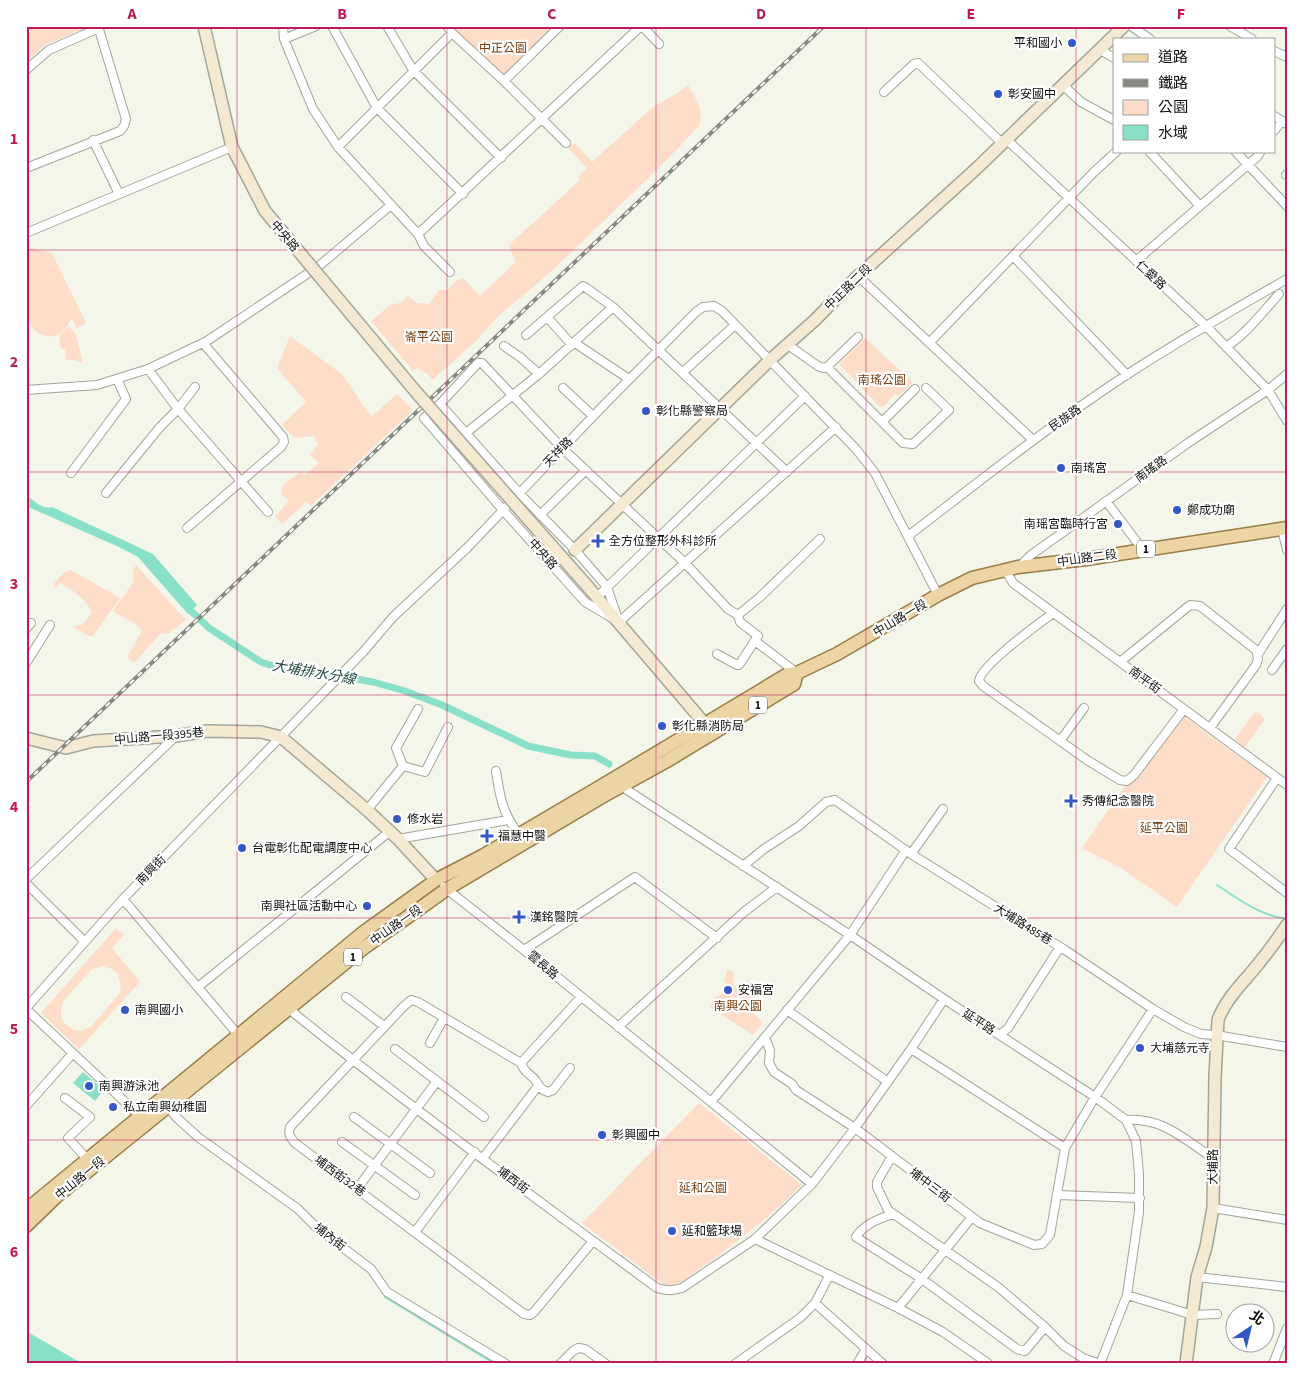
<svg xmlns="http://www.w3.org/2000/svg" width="1313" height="1390" font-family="'Source Sans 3','Noto Sans TC',sans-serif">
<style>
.green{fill:#fddcc8;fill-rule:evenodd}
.water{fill:#88e0c9}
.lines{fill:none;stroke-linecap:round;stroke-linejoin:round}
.stream{stroke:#88e0c9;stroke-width:2}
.canal{stroke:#88e0c9;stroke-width:7}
.street-casing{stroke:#a3a599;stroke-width:10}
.secondary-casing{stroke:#a3a599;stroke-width:14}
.primary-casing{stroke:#977e48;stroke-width:15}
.street{stroke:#fff;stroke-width:8}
.secondary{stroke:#f5ead1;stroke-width:11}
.primary{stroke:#ecd4a4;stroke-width:12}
.rail-casing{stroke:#878980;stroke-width:4}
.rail{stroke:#fff;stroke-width:2;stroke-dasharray:5.5;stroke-linecap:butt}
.secondary-bridge-casing{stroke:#a3a599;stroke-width:14;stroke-linecap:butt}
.secondary-bridge{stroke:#f5ead1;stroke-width:11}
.grid{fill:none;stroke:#c2185b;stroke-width:1;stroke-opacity:0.55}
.poi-dot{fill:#3357c7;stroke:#fff;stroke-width:2}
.labels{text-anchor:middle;stroke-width:4.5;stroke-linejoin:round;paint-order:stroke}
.shield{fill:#fff;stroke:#585956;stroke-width:1}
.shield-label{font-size:11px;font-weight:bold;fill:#11120e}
.poi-label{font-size:12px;fill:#11120e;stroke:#fff;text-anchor:start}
.park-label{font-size:12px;fill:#783f11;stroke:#fff}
.street-label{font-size:12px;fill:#11120e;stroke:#fff}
.water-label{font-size:14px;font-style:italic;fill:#21493f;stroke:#fff}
.neatline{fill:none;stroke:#c2185b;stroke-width:2}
.grid-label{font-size:16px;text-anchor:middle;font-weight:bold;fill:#c2185b}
</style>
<rect width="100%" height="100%" fill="#f4f6e9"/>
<path class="green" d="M26,26H90L45,45L26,62Z
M450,26H557L503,79Z
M688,85C695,98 705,110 699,126L666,161L559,264L523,296L502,312L474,343L432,380L427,374L417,368L413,371L371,321L390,305L400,303L408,296L417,303L429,304L439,290H448L455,281L463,278L480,296L516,262C514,256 510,252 509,245L580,180L578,177L587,168L568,148L575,143L592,162L654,106L676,94Z
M34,248L52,253L86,323L77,328L72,319C69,323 66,329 62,332C46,344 31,330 26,315V249Z
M69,326L76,335L83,363L75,360H66L65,349H61L59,336Z
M290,336L343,375L371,417L397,394L413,410L311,506L306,502L282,524L275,517L289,500L281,494L283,485L300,472L305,475L319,463L310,455L318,445L314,436L295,438L282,425L306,402L277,368Z
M865,338L911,380L912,383L898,397L895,394L883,407H880L839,364Z
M136,565L186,620L168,634L161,633L134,663L127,657L142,631L138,626L113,611L134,581L133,571Z
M71,570L120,598L93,636H89L73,627L83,624L92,613C86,598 74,591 60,583L56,588L53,585L64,572Z
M1258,712L1265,719L1245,747L1235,739L1254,713Z
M1183,716L1267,777L1177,907L1121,868L1082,848L1125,786L1130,785Z
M116,928L124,935L112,948L140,982L79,1049L41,1013ZM102,966L112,969L118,974L121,986L119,994L91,1027L80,1031L73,1030L64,1023L61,1016V1009L63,1002L91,970Z
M727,970L734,972L733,983L736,988L748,989L764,1004L757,1008L754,1014L763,1023L753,1035L710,1007L716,997L721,995L727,984L724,981Z
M699,1103L802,1185C765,1222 724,1252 681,1282L673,1286L664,1285L582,1223Z"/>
<path class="water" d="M26,496C35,500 41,510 52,507L153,554L197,605L188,614L138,557L119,547L26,506Z
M83,1072L104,1090L95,1101L73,1083Z
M26,1331L83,1364H26Z"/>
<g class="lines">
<path class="stream" d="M1217,885C1238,899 1261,916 1287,919
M385,1297L495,1364"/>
<path class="canal" d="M185,605L209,628L261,662L276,667L309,670L373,682L405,691L442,705L528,746L571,755L595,756L609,764"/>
<g class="street-casing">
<path id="street" d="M283,26L284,39L313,109L338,147L418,234L424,246L450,272
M332,26L377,108L463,194
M387,26L413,70L501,158
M447,26L452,33L504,81L566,143
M642,26L659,44
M1131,26L1150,39
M1230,26L1252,39
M284,39L316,26
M1099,49L1114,58
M1274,51L1287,57
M26,70L49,50L99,28
M504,81L560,26
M1063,85L1081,102L1114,120
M884,92L914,64L918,63L1002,143
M1274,116L1287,124
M1274,131L1282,121
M1006,139L1205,325L1268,390L1287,421
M93,140L119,194
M338,147L452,33
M1149,151L1200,206
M1235,151L1287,206
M26,168L120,131L124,126L126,119L98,26
M1286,175L1287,174
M26,233L232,147
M418,234L641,26
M1013,256L1127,375
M1136,261L1257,157L1261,151
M858,276L1033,440
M547,317L572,345
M526,335L583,286L585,287L613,307L787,472
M575,343L629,379
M929,343L1094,172L1117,151
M788,345L818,366L823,368L827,367L903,443L913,444L949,410L926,388
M504,346L520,357L539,374
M1226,347C1247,333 1262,313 1279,294
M827,367L858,337
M148,369L178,409L268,512
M683,372L735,325
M563,388L593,416
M26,390L97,385L148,369L207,341L319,266L391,205
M440,404L519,493L575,550L607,587L619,622L585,602L502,509L424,418Z
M440,404L478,363H482L563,449L685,563L728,609L738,615
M882,422L915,389
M466,433L539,374L613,307
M71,473L126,399L117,379
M106,493L160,427L178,409L195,387
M1106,501L1143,550
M540,515L586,470
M187,528L281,447L284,442L283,437L203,343
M1282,529L1287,550
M908,536C980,481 1051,424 1128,374C1180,340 1233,310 1287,279
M1019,567L1031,555L1188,443L1268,390L1287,374
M1006,571L1013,583L1287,785
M597,597L805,396
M1053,613C1038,624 980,666 979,681L983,686L1087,760L1120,780L1127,781L1134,775L1184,709
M738,615L760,597L820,539
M619,622L836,427
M26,629L31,623
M755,641L797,673
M717,654L737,665H739L758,636L740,622L738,615
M1258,654L1287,609
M1120,662L1190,605L1200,606L1256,650L1258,659L1256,665L1210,728
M26,663L50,625
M1272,670L1287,649
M1060,741L1084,708
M403,766L425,772L448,727
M403,766L396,748L418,709
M496,771C500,797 502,812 518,833
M1277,778L1229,849L1287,893
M621,786L850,935L944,999L1095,1097L1126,1120L1136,1141L1139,1174V1212L1127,1295L1100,1364L1083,1358L1064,1346L1045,1327L998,1287L888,1210L877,1187V1182L892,1156
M367,810L403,766
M398,839L508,820
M911,854L943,809
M743,866L764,849L799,826L826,802L835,800L911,854L1065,950L1153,1009L1184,1027L1201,1034L1216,1035L1287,1047
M26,879L176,736
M26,883L84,941
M444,887L524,950L812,1184
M123,899L240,1037
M524,950L635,877L717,938
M198,987L389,832
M346,997L384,1026
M581,997L521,1063L418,1002L411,1000L403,1007L290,1127C288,1134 290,1137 295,1143L524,1314L530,1315L534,1312L593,1241
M288,1006L295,1014C413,1109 535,1198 657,1288C667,1291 672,1291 682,1288L755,1239L812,1184L855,1128L911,1049L944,999
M26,1008L123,899L364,651L393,617L467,548L601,408L696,312L703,307L714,306L722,311L856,449L875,473L938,595
M26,1009L141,1117
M787,1010L888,1082
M618,1027L744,912L777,887
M1000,1035L1008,1028L1060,947
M765,1038L770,1050L769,1063L774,1072L792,1084L796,1090L855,1128L980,1223L1034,1245L1042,1244L1050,1235L1065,1148L1095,1097L1153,1009
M430,1043L444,1018
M395,1049L484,1117
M911,1049L1065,1148
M521,1063C524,1073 531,1074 536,1081C540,1087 541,1090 548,1092L553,1090L570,1068
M65,1098L90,1117L68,1138L88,1160
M711,1102L850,935L906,850
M166,1105L177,1118L198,1137L298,1209L317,1228L371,1269L387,1292L506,1364
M26,1106L73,1053
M354,1117L430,1173
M1126,1120C1162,1117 1184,1139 1213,1158
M342,1142L415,1195
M483,1158L538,1086
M357,1189L437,1081
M1058,1195L1140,1198
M1213,1208L1287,1220
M893,1214C880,1218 863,1225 856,1237L922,1279L1017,1349L1025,1351L1045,1327
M415,1232L475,1152
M755,1239L898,1308L943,1332L989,1364
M1197,1277L1287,1287
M1127,1295L1193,1315L1217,1314
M815,1303L883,1364
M898,1308L972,1217
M560,1364L573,1351L578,1348L585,1349L606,1364
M735,1364L800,1318L815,1303L829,1276
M857,1364L866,1349
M1273,1364L1287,1328"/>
</g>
<g class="secondary-casing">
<path id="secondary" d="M204,26L232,147L265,211
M575,550L770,360L815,320L858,276L977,168L1124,26
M589,588L711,731
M26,738L66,748L93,741L176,736L207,731L261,732L281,737L367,810L398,839L436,880
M1186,1364L1197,1277L1206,1247L1213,1208L1215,1077L1218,1020C1226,998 1244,982 1259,963C1269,951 1278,938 1287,925"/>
</g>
<g class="primary-casing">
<path id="primary" d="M26,1210L365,931L436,880L484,855L598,788L788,674L797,673L837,654L938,595L972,578L1018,567L1086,559L1287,528
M26,1226L56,1197L365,947L419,909L447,889L600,798L667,761L794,684L797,673"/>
</g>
<use href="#street" class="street"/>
<use href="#secondary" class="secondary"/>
<use href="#primary" class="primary"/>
<g class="rail-casing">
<path id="rail" d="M26,782L824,26"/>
</g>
<use href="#rail" class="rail"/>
<g class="secondary-bridge-casing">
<path id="secondary-bridge" d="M265,211L416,392L589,588"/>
</g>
<use href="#secondary-bridge" class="secondary-bridge"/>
</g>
<path class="grid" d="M237,26V1364M447,26V1364M656,26V1364M866,26V1364M1076,26V1364M26,250H1287M26,472H1287M26,695H1287M26,918H1287M26,1140H1287"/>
<g class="poi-dot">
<circle cx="1072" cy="43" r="5"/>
<circle cx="998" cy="94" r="5"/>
<circle cx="646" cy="411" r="5"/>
<circle cx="1061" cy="468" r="5"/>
<circle cx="1177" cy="510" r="5"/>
<circle cx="1118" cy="524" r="5"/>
<path d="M595.5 533.5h5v5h5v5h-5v5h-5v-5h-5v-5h5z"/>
<circle cx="662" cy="726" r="5"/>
<path d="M1068.5 793.5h5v5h5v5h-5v5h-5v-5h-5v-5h5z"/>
<circle cx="397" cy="819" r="5"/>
<path d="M484.5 828.5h5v5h5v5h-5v5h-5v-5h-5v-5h5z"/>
<circle cx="242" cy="848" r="5"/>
<circle cx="367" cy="906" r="5"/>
<path d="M516.5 909.5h5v5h5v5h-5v5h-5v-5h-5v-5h5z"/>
<circle cx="728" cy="990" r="5"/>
<circle cx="125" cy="1010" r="5"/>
<circle cx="1140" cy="1048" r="5"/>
<circle cx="89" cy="1086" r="5"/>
<circle cx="113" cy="1107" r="5"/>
<circle cx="602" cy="1135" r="5"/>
<circle cx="672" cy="1231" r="5"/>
</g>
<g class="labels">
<g class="shield">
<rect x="1137" y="540.5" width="18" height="17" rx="4"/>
<rect x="749" y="696.5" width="18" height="17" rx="4"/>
<rect x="344" y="948.5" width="18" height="17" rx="4"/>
</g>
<g class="shield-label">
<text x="1146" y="553">1</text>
<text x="758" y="709">1</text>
<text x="353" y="961">1</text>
</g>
<g class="poi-label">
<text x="1062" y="47" text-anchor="end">平和國小</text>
<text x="1008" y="98">彰安國中</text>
<text x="656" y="415">彰化縣警察局</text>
<text x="1071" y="472">南瑤宮</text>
<text x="1187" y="514">鄭成功廟</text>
<text x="1108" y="528" text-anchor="end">南瑶宮臨時行宮</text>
<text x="609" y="545">全方位整形外科診所</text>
<text x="672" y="730">彰化縣消防局</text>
<text x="1082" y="805">秀傳紀念醫院</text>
<text x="407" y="823">修水岩</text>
<text x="498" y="840">福慧中醫</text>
<text x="252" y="852">台電彰化配電調度中心</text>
<text x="357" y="910" text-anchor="end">南興社區活動中心</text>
<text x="530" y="921">漢銘醫院</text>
<text x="738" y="994">安福宮</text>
<text x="135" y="1014">南興國小</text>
<text x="1150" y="1052">大埔慈元寺</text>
<text x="99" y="1090">南興游泳池</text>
<text x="123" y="1111">私立南興幼稚園</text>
<text x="612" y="1139">彰興國中</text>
<text x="682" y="1235">延和籃球場</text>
</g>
<g class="park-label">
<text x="503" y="52">中正公園</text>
<text x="429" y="341">崙平公園</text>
<text x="882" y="384">南瑤公園</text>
<text x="1164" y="832">延平公園</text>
<text x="738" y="1010">南興公園</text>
<text x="703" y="1192">延和公園</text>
</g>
<g class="street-label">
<text transform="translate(285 236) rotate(50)" y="4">中央路</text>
<text transform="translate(1151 275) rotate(43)" y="4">仁愛路</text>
<text transform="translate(848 287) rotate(-44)" y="4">中正路二段</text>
<text transform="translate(1065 418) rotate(-35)" y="4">民族路</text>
<text transform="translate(558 452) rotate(-46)" y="4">天祥路</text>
<text transform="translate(1151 469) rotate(-36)" y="4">南瑤路</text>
<text transform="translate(543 554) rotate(48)" y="4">中央路</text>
<text transform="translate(1087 558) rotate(-8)" y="4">中山路二段</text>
<text transform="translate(900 618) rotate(-31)" y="4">中山路一段</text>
<text transform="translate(1145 680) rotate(36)" y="4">南平街</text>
<text transform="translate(159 736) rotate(-5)" y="4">中山路一段395巷</text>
<text transform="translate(151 870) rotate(-46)" y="4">南興街</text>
<text transform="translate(1023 924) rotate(32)" y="4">大埔路485巷</text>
<text transform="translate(396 925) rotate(-35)" y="4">中山路一段</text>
<text transform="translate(543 965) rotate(40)" y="4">雲長路</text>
<text transform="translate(979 1022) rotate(33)" y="4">延平路</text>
<text transform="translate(1213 1167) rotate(-90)" y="4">大埔路</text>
<text transform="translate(340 1176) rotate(36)" y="4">埔西街32巷</text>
<text transform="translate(80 1178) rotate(-39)" y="4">中山路一段</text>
<text transform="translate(513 1180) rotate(37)" y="4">埔西街</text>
<text transform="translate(930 1185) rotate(37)" y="4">埔中三街</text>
<text transform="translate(330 1237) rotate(38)" y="4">埔內街</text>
</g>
<g class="water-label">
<text transform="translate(314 672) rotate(10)" y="5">大埔排水分線</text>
</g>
</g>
<rect width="1313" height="1390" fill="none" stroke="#ffffff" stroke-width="55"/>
<rect x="1113" y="38" width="162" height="115" fill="#ffffff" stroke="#a0a09f"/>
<rect x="1123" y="54" width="25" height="8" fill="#ecd4a4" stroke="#a0a09f"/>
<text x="1158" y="62" font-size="15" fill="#11120e">道路</text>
<rect x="1123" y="79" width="25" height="8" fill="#878980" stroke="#a0a09f"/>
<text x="1158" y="88" font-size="15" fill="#11120e">鐵路</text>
<rect x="1123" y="100" width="25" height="15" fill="#fddcc8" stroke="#a0a09f"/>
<text x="1158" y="112" font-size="15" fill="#11120e">公園</text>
<rect x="1123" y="125" width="25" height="15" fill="#88e0c9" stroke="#a0a09f"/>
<text x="1158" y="138" font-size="15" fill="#11120e">水域</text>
<g transform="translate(1250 1328) rotate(35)"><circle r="24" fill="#ffffff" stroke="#a0a09f"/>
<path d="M0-4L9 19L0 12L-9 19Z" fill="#3357c7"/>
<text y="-8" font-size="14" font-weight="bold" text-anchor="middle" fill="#11120e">北</text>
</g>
<rect x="28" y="28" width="1258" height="1334" class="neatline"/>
<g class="grid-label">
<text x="132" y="19">A</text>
<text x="342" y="19">B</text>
<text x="552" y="19">C</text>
<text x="761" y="19">D</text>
<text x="971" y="19">E</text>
<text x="1181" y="19">F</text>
<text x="14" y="144">1</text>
<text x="14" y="367">2</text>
<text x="14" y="589">3</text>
<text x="14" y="812">4</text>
<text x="14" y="1034">5</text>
<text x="14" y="1257">6</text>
</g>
</svg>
